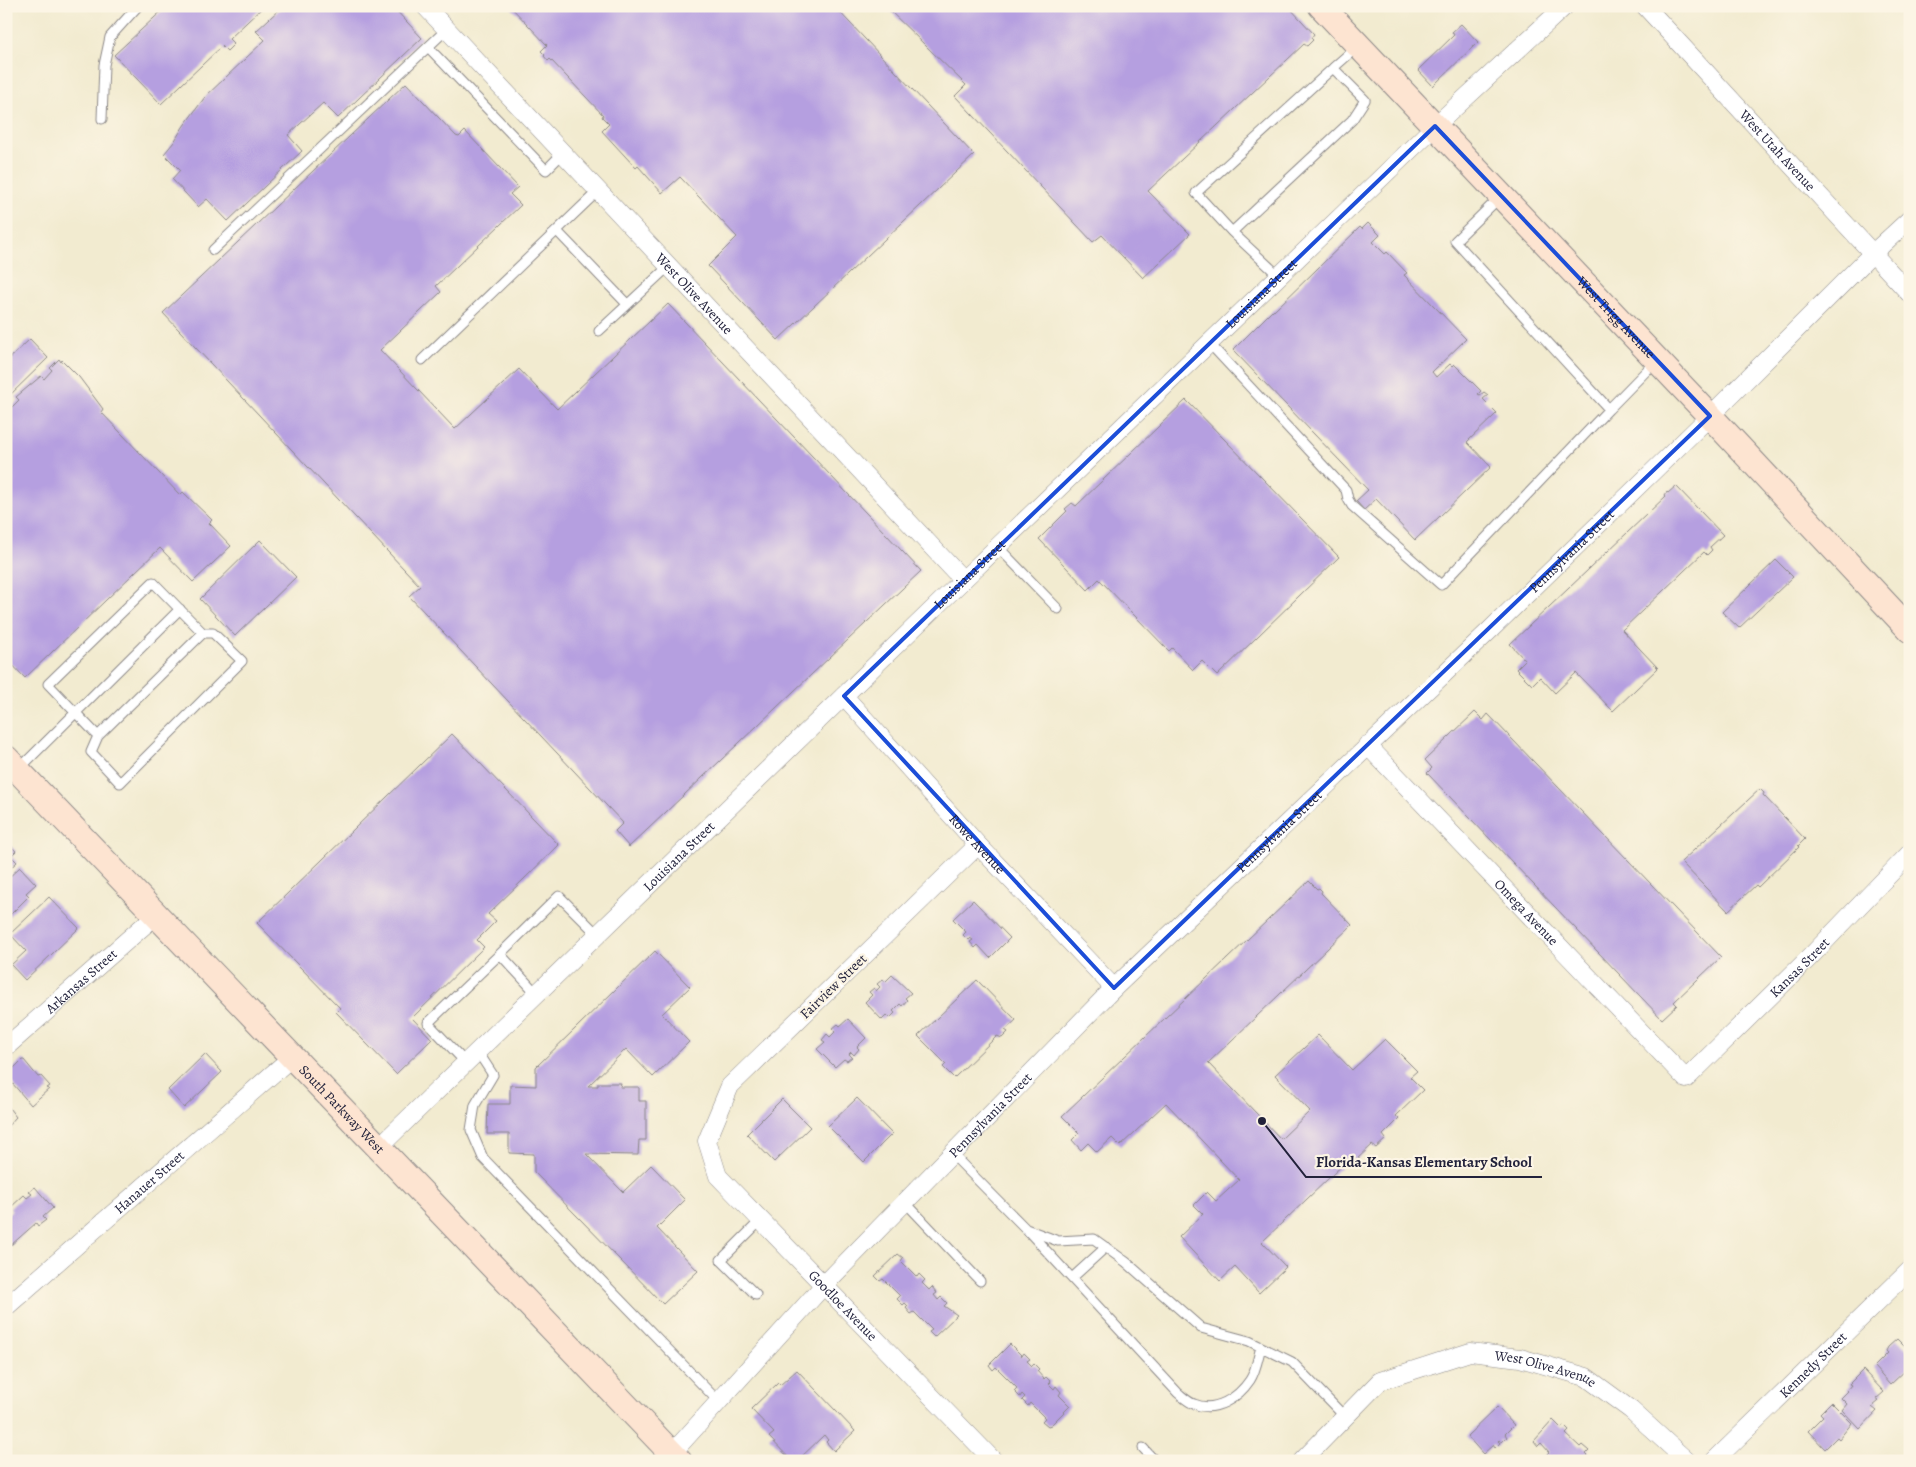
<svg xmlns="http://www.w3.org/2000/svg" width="1916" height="1467" font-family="Alegreya,serif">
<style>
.building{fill:#b59fe0}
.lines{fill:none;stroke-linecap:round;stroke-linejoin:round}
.lane-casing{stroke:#8a8686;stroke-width:11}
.street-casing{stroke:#8a8686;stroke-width:19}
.secondary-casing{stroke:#8a8686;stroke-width:27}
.lane{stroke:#fff;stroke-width:9}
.street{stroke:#fff;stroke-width:18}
.secondary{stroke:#fde4d1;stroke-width:25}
.marked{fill:none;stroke:#1d4ed8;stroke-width:4;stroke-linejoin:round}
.labels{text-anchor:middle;stroke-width:4.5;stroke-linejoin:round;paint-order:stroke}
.street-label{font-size:14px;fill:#22223b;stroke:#fcf5e5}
.leader{fill:none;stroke:#22223b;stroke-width:2}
.callout-dot{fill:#22223b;stroke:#fcf5e5;stroke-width:2}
.callout-label{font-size:15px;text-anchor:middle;font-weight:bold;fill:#22223b;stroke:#fcf5e5;stroke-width:4.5;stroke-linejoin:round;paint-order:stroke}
</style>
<rect width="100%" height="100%" fill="#fcf5e5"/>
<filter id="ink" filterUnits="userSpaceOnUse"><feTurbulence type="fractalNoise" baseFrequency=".02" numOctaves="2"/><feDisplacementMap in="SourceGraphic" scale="10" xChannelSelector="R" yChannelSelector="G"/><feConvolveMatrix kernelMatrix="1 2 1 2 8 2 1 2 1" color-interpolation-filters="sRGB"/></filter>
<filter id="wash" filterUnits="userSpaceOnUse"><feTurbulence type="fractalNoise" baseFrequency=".0096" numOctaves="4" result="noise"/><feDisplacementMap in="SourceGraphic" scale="20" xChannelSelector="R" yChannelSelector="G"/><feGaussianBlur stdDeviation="1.12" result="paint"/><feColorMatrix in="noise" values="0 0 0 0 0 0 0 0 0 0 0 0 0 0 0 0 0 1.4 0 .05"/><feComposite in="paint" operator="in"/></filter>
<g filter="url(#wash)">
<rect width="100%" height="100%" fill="#f2ebd0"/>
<g id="blocks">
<path class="building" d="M167,6H264L229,39L234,44L227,51L222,46L161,104L114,55Z
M283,6H392L422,38L338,118L323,103L288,135L302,151L228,221L207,199L198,207L172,179L180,170L164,154L174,142L183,127L205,97L265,40L256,31Z
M510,6H834L974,155L778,340L708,266L737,237L680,177L662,193L638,166L636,168L602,131L609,124L602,117L603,115L550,59L548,61L544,56L545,55L541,51L547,45Z
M885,6H1288L1314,34L1311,38L1313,40L1307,46L1304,44L1148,191L1190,234L1143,278L1102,235L1093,242L955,96L966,85Z
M1461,24L1478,42L1433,86L1418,70L1454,35L1452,32Z
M406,83L456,136L459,137L465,131L518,187L510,194L521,205L436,286L441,292L380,350L455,429L519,369L557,409L668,304L921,571L629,847L615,831L623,823L409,596L420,586L163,313Z
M1368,223L1380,235L1373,242L1385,254L1387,252L1407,273L1404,275L1466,339L1432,372L1436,377L1450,364L1452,366L1454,364L1481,391L1478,394L1480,395L1484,392L1488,395L1483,399L1497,413L1467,442L1491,467L1415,540L1376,499L1364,510L1356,501L1368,490L1233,350L1274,309L1275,310L1360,227L1362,229Z
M30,339L48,358L6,399V362Z
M59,359L61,362L62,360L79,377L103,409L101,412L180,495L183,492L212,520L209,523L231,546L193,582L160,548L25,678L6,658V413L19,400L16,397L41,376L44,379L52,370L50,368Z
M1186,400L1339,557L1217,676L1202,661L1193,670L1172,648L1169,651L1099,579L1088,590L1039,539L1067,511L1065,509L1072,503L1076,506Z
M1676,486L1723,535L1710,547L1712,550L1707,555L1704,552L1622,630L1658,668L1613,711L1576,673L1555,693L1540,677L1532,685L1516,669L1525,660L1510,644L1666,496L1665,495L1667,492L1668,493Z
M260,540L296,577L235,636L200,599Z
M1776,560L1793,577L1739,628L1722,612Z
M1475,712L1483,720L1488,714L1721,957L1674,1002L1677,1005L1662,1019L1427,773L1432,768L1425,760Z
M452,734L559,845L488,914L496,921L477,940L484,947L412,1018L432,1039L396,1074L336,1012L340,1008L257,923Z
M1760,789L1764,793L1763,795L1805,839L1798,846L1799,847L1758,887L1756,885L1728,911L1681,862Z
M6,842L16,851L11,856L17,862L6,872Z
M20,867L36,884L26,893L29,896L6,919V880Z
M1309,881L1317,889L1319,888L1322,891L1321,893L1352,925L1208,1063L1281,1139L1310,1111L1275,1075L1318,1035L1352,1070L1385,1039L1417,1071L1410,1077L1423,1090L1396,1116L1399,1119L1383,1135L1386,1139L1376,1148L1372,1145L1356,1160L1352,1156L1262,1242L1286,1267L1259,1293L1235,1267L1220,1281L1179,1237L1203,1214L1194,1205L1207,1192L1216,1201L1239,1180L1166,1103L1120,1146L1112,1138L1097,1152L1088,1143L1081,1150L1072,1140L1079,1133L1062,1116Z
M49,897L79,928L25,980L11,965L26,951L10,934Z
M973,900L1010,938L990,958L978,945L975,948L970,942L973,940L970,938L968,940L963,935L966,932L953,919Z
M655,951L690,987L662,1014L689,1042L653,1077L626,1049L588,1086H598V1083H621L620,1087H639V1101H646V1140H639L638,1155L586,1154L623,1192L651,1165L685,1200L657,1228L698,1271L663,1304L534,1172V1154L509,1153V1134H487L488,1104H510V1085L536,1086V1067Z
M892,975L911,993L905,998L907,1000L902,1006L900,1004L893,1011L895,1013L890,1018L887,1015L882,1020L865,1002L872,995L869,992L874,988L876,991L880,987L877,984L883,979L885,982Z
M977,980L1016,1020L1005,1030L1008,1032L1002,1038L997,1036L954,1078L943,1067L946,1064L918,1036Z
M848,1019L866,1038L857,1047L859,1049L854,1055L851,1052L849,1054L852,1057L847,1061L844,1059L835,1067L817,1049L825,1042L822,1040L827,1034L830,1037L835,1032L832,1029L838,1024L840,1026Z
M205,1054L222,1072L184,1108L168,1090Z
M22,1060H24L38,1077L41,1076L50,1086L47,1088L49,1089L31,1105L6,1076Z
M857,1098L892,1134L864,1162L828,1126Z
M782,1099L810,1127L774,1162L747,1134Z
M6,1104L16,1117L6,1128Z
M35,1187L53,1208L43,1217L46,1220L38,1226L36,1223L11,1245L6,1240V1216L12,1210L10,1208L24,1195L27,1198L32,1194L29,1192Z
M898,1254L903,1258L901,1261L917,1277L919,1274L925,1280L922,1283L929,1290L932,1287L937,1293L934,1295L938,1300L941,1297L947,1303L944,1306L957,1315L934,1337L929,1332L932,1330L914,1312L911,1314L906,1308L908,1306L905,1303L903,1305L897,1299L900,1296L883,1279L880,1281L875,1276Z
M1897,1339L1910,1352V1366L1890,1385L1874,1367L1888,1353L1886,1351L1888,1347Z
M1010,1344L1022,1356L1024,1353L1030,1359L1027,1361L1032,1366L1034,1364L1039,1369L1037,1371L1044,1379L1046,1377L1051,1382L1049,1384L1054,1389L1056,1386L1061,1392L1059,1395L1070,1406L1051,1425L1048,1426L1042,1421L1045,1418L1030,1403L1028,1406L1022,1400L1025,1397L1022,1394L1020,1397L1014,1391L1017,1388L996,1367L993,1370L989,1365Z
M797,1370L855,1431L834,1451L826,1442L828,1440L824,1435L797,1461H792L769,1437L774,1433L751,1409L778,1383L780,1385Z
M1863,1370L1884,1392L1876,1399L1879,1401L1872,1407L1877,1411L1860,1429L1842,1410L1847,1404L1841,1398L1848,1391L1847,1390L1851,1385L1849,1384Z
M1831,1402L1852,1423L1839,1439L1837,1437L1825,1449L1808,1431L1823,1416L1820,1413Z
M1497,1407L1514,1425L1505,1434L1507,1437L1502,1442L1499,1440L1498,1441L1500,1443L1495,1448L1493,1445L1483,1454L1467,1436Z
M1553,1420L1561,1428L1564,1426L1569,1431L1566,1434L1580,1447L1582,1445L1589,1451L1586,1454L1593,1461H1554L1556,1459L1553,1457L1551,1459L1546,1455L1549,1452L1541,1443L1538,1446L1534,1441Z"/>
</g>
</g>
<g filter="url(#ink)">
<use href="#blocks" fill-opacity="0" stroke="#8a8686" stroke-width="1"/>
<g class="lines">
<g class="lane-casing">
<path id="lane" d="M428,47L546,170L563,153
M102,119L104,65L110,37L138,6
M557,231L627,304
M1232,232L1196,193L1333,68
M213,250L447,29
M1279,276L1232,232L1352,120L1365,100L1333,68L1358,46
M599,331L669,266
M1209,343L1346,490L1348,499L1352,506L1441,585L1609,409L1455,241L1500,197
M422,360L598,191
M1609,409L1656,361
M998,547L1058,609
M153,582L203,633H213L242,661L120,783L91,752L98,736L48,684Z
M98,736L203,633
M18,770L180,609
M537,994L500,954L559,896L598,935
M478,1052L493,1075L475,1105L471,1130L483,1158L719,1402
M466,1063L428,1023L500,954
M952,1154L1026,1229L1058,1241L1094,1239L1126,1262L1201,1328L1249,1341L1292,1362L1345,1417
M905,1202L980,1281
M1028,1231L1178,1393C1183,1397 1188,1402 1194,1404C1215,1413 1238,1398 1250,1380C1256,1371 1258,1357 1261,1347
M1072,1278L1106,1247
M756,1295L721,1260L761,1220
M1143,1448L1155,1461"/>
</g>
<g class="street-casing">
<g id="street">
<path id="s1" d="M425,6L963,580"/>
<path id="s2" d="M1645,6L1910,294"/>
<path id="s3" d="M844,696L978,845L1114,988"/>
<path id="s4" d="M1367,745L1686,1079L1809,958L1910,853"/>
<path id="s5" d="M978,845L730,1086L707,1141L718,1176L994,1461"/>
<path id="s6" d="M6,1047L156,915"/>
<path id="s7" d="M378,1148L963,580L1435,126L1565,6"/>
<path id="s8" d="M6,1307L292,1057"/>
<path id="s9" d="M665,1461L824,1285L1114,988L1489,631L1710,416L1872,254L1910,219"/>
<path id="s10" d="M1302,1461L1380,1381L1470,1352L1520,1358L1586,1377L1631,1410L1687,1461"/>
<path id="s11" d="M1714,1461L1910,1270"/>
</g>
</g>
<g class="secondary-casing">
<g id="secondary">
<path id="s12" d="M1321,6L1710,416L1910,630"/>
<path id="s13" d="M6,758L679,1461"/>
</g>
</g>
<use href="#lane" class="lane"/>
<use href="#street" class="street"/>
<use href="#secondary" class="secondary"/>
</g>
</g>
<path class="marked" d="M1435,126L1710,416L1114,988L844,696Z"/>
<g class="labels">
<g class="street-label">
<text dy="5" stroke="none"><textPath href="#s2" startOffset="196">West Utah Avenue</textPath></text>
<text dy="5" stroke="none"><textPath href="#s1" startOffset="394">West Olive Avenue</textPath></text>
<text dy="5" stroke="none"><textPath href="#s7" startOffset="1229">Louisiana Street</textPath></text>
<text dy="5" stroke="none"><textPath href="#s12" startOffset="429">West Trigg Avenue</textPath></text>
<text dy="5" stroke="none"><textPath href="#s9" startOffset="1285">Pennsylvania Street</textPath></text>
<text dy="5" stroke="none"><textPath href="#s7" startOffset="824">Louisiana Street</textPath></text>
<text dy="5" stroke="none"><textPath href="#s9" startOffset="880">Pennsylvania Street</textPath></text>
<text dy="5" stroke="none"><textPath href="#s3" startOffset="199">Rowe Avenue</textPath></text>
<text dy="5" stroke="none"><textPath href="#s7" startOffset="419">Louisiana Street</textPath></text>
<text dy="5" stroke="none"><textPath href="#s4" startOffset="231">Omega Avenue</textPath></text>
<text dy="5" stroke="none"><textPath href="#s4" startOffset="621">Kansas Street</textPath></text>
<text dy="5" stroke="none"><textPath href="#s6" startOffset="100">Arkansas Street</textPath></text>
<text transform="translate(833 986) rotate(-44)" y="5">Fairview Street</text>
<text dy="5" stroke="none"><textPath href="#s13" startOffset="486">South Parkway West</textPath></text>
<text dy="5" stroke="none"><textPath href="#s9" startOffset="475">Pennsylvania Street</textPath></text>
<text dy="5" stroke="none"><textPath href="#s8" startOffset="190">Hanauer Street</textPath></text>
<text dy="5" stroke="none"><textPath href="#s5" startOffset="622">Goodloe Avenue</textPath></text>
<text dy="5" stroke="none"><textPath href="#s11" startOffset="138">Kennedy Street</textPath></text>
<text dy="5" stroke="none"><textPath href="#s10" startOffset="284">West Olive Avenue</textPath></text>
</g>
</g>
<path class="leader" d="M1262 1121L1306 1177H1542"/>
<circle class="callout-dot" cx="1262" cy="1121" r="5"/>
<g class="callout-label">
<text x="1424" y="1167">Florida-Kansas Elementary School</text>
</g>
<rect width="1916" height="1467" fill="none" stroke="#fcf5e5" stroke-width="25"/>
</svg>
